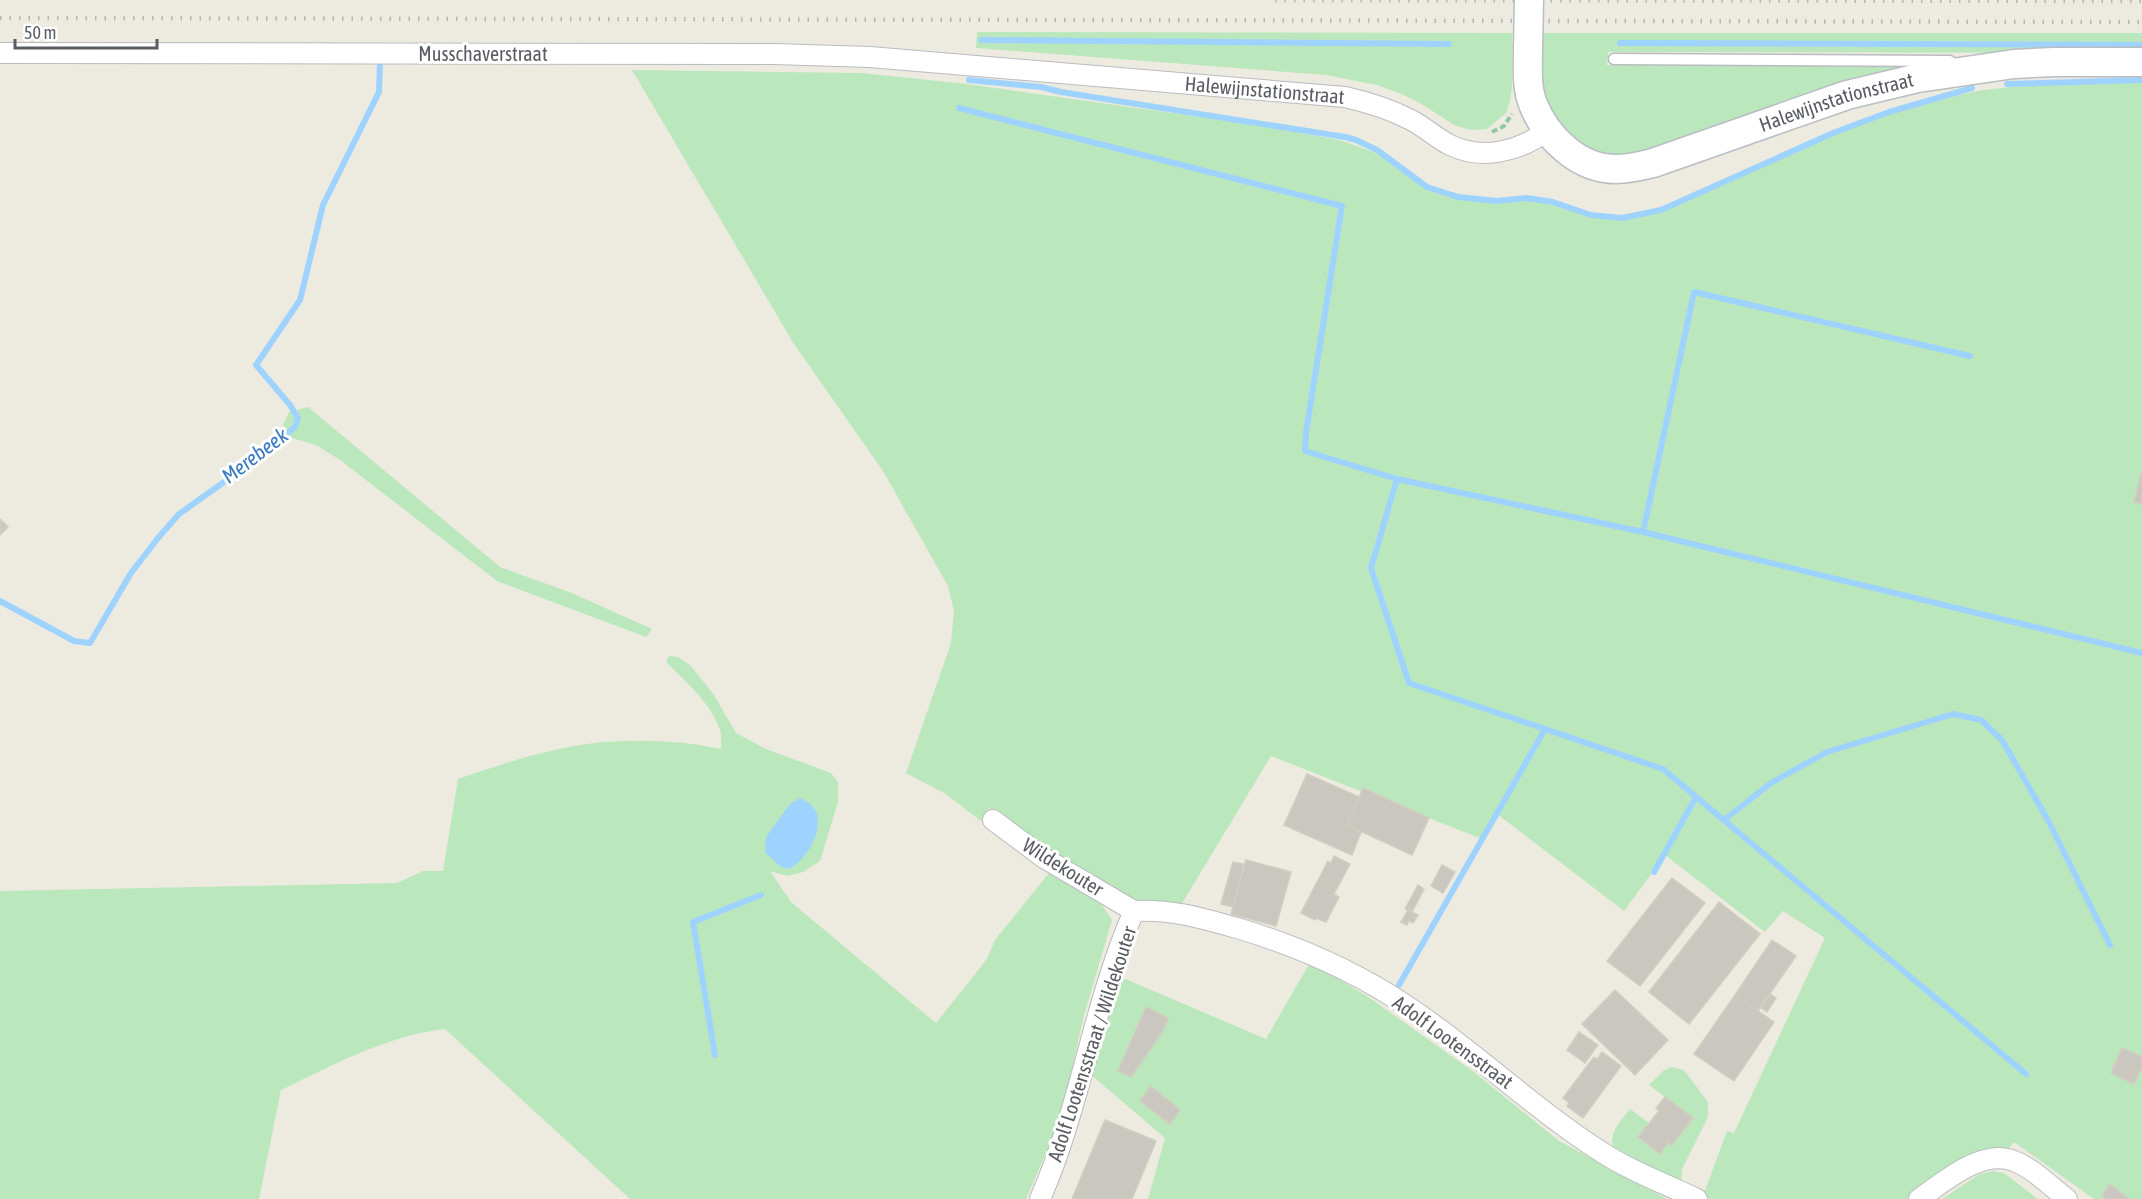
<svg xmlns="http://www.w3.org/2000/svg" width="2142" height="1199" font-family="'Asap Condensed',sans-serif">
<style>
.green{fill:#bbe7bc}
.water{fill:#9fd3ff}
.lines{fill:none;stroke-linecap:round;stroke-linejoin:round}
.stream{stroke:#9fd3ff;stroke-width:6}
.building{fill:#cac7c0;stroke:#d2cdbf;stroke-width:1.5}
.lane-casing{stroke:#b9bbc1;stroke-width:13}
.street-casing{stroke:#b9bbc1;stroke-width:22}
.secondary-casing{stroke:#b9bdc4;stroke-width:31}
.path{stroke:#93c8a4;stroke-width:4;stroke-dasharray:6 3;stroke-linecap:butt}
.lane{stroke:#fff;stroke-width:10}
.street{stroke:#fff;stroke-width:20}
.secondary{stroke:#fff;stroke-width:28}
.rail{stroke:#b4b5b6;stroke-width:4.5;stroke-dasharray:1.5 8;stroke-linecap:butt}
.secondary-bridge-casing{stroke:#b9bdc4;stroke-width:31;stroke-linecap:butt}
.secondary-bridge{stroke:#fff;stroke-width:28}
.labels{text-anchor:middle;stroke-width:6;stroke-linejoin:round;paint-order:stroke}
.street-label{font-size:20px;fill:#595d63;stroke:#fff}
.water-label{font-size:21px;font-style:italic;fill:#3878c1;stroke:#fff}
</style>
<rect width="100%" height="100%" fill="#edebe0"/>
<path class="green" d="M977,32L1512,33V87L1510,101L1506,113L1487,129L1472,130L1456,126L1418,102L1399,93L1377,85L1326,75L976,48Z
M1541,33H2142V53L1608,52L1607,65L1920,66L1665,146L1624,157L1591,150L1562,130L1546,99L1540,70Z
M632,70L862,73L967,84L1258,125L1339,140L1371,151L1402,168L1421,182L1447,191L1477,198H1547L1571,210L1605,219L1638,217L1687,200L1838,129L1911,106L1982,90L2050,83L2142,82V1057L2122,1048L2111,1073L2134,1084L2142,1067V1199H2129L2110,1184L2102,1194L2106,1199H2094L2014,1142L2008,1149L1991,1150L1973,1156L1907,1199H1710L1703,1196L1727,1131L1734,1133L1825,938L1783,911L1765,932L1665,855L1624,911L1496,813L1482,839L1271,756L1181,905L1133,899L1113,892L1058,858L989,808L981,821L944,793L906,773L951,643L954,611L948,586L883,471L794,344Z
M308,407L500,567L572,593L652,629L646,637L497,581L340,460L316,445L288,437L283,425L289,412Z
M669,656L678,657L691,666L714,695L736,733L766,749L831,773L838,782V802L820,861L803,872L787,876L770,871L791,902L936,1023L987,959L995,940L1049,873L1102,905L1112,920L1083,1019L1066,1095L1052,1139L1026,1199H630L445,1029C386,1036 333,1065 281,1090L259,1199H0V891L397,883L423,871H443L458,779C496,766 534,753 574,746C618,738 678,739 721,749C721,743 722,736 720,730C711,703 686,682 666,662Z
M1309,964L1330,974L1367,996L1474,1072L1559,1141L1667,1199H1148L1165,1138L1090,1074L1116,975L1266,1039Z
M1671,1067L1684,1070L1708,1102V1117L1682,1169L1681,1185L1613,1146C1609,1131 1622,1120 1630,1109L1649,1123L1639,1138L1660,1154L1668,1143L1672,1145L1693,1118L1649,1085L1663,1071Z
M1993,1171L2004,1173L2038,1199H1942L1978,1175Z"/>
<path class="water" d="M800,798C835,811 812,855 790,869L781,867L765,852L766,837L790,804Z"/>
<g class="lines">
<path class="stream" d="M981,40L1449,44
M1620,43L2142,45
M969,80L1041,87L1061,92L1345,137L1356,140L1377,150L1427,187L1458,197L1497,201L1527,198L1553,202L1591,215L1622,218L1661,210L1833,133L1889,112L1972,88
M2007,84L2142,80
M959,108L1342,206L1306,432L1305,451L1397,479L1371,568L1409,683L1663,769L2026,1074
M1397,479L1643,532L2142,653
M1643,532L1694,292L1970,356
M0,601L74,641L90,643L131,573L158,538L179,514L224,482L295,427L298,418L290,405L256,365L300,300L323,205L379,92L380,60
M1724,820L1771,783L1827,752L1953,714L1981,720L2002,740L2049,822L2110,945
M1654,872L1696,797
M1399,985L1545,729
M715,1055L693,922L761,895"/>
</g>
<path class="building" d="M2142,471V504L2134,502Z
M0,519L8,527L0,535Z
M1307,774L1359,797L1347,825L1361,832L1352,855L1284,825Z
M1363,788L1429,818L1412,855L1347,825Z
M1334,856L1350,864L1334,894L1339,897L1326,922L1316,918L1315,920L1301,913L1328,861L1331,863Z
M1246,860L1291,872L1276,926L1231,914Z
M1233,862L1244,864L1233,907L1221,904Z
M1442,865L1455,872L1443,893L1431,886Z
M1672,878L1705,903L1640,986L1607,961Z
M1418,885L1424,889L1412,912L1405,909Z
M1719,902L1760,934L1689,1024L1649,992Z
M1408,910L1418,915L1413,923L1409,921L1407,925L1401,922Z
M1772,940L1796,956L1758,1011L1735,995Z
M1615,990L1668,1040L1635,1075L1582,1024Z
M1770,994L1776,998L1767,1012L1761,1008Z
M1735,995L1774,1022L1734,1081L1694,1054Z
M1146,1007L1168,1018L1163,1031L1131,1077L1118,1071Z
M1579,1032L1598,1045L1585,1063L1567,1050Z
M2122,1048L2142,1057V1067L2134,1084L2111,1073Z
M1602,1052L1621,1066L1583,1118L1567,1106L1569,1103L1563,1098L1594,1057L1597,1059Z
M1151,1086L1180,1110L1170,1124L1140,1101Z
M1665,1097L1693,1118L1672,1145L1668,1143L1660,1154L1638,1137L1659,1111L1656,1108Z
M1105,1120L1156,1141L1132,1199H1072Z
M2110,1184L2129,1199H2106L2102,1195Z"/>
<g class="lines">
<g class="lane-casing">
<path id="lane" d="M1614,59L1950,61"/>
</g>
<g class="street-casing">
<g id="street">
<path id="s1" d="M0,53L774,54L870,57L1345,97C1367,102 1390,109 1411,120C1425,127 1436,138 1450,145C1483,161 1519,151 1547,131"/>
<path d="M993,820L1044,858L1134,911"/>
<path d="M1040,1199C1081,1106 1093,1004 1134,911C1172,909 1201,918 1237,928C1298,946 1357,972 1410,1008C1477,1053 1535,1110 1603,1153C1632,1172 1666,1184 1697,1199"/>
<path d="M1919,1199C1944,1182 1982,1148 2014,1161C2033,1168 2051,1187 2067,1199"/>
</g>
</g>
<g class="secondary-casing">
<g id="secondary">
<path id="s2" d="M1528,49C1528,66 1526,87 1533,104C1546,137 1578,169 1616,169C1629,169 1641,166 1653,163L1847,95L1918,78L2014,64L2054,62H2142"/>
</g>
</g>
<path class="path" d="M1492,132L1504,126L1512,114"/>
<use href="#lane" class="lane"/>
<use href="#street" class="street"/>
<use href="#secondary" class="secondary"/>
<path class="rail" d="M1275,0L2142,1
M0,18L2142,22"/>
<g class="secondary-bridge-casing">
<path id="secondary-bridge" d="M1528,49L1529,0"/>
</g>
<use href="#secondary-bridge" class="secondary-bridge"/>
</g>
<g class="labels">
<g class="street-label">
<text x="483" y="61">Musschaverstraat</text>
<text dy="7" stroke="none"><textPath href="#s1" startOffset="1266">Halewijnstationstraat</textPath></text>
<text dy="7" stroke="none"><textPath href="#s2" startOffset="398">Halewijnstationstraat</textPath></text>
<text transform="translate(1063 867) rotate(32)" y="7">Wildekouter</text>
<text transform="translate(1453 1042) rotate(36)" y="7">Adolf Lootensstraat</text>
<text transform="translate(1092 1044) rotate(-72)" y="7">Adolf Lootensstraat / Wildekouter</text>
</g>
<g class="water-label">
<text transform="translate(255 456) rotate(-37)" y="7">Merebeek</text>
</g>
</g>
<path d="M15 39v9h142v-9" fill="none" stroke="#595d63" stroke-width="3"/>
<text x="24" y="39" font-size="18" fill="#595d63" stroke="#ffffff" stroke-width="4.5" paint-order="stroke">50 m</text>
</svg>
